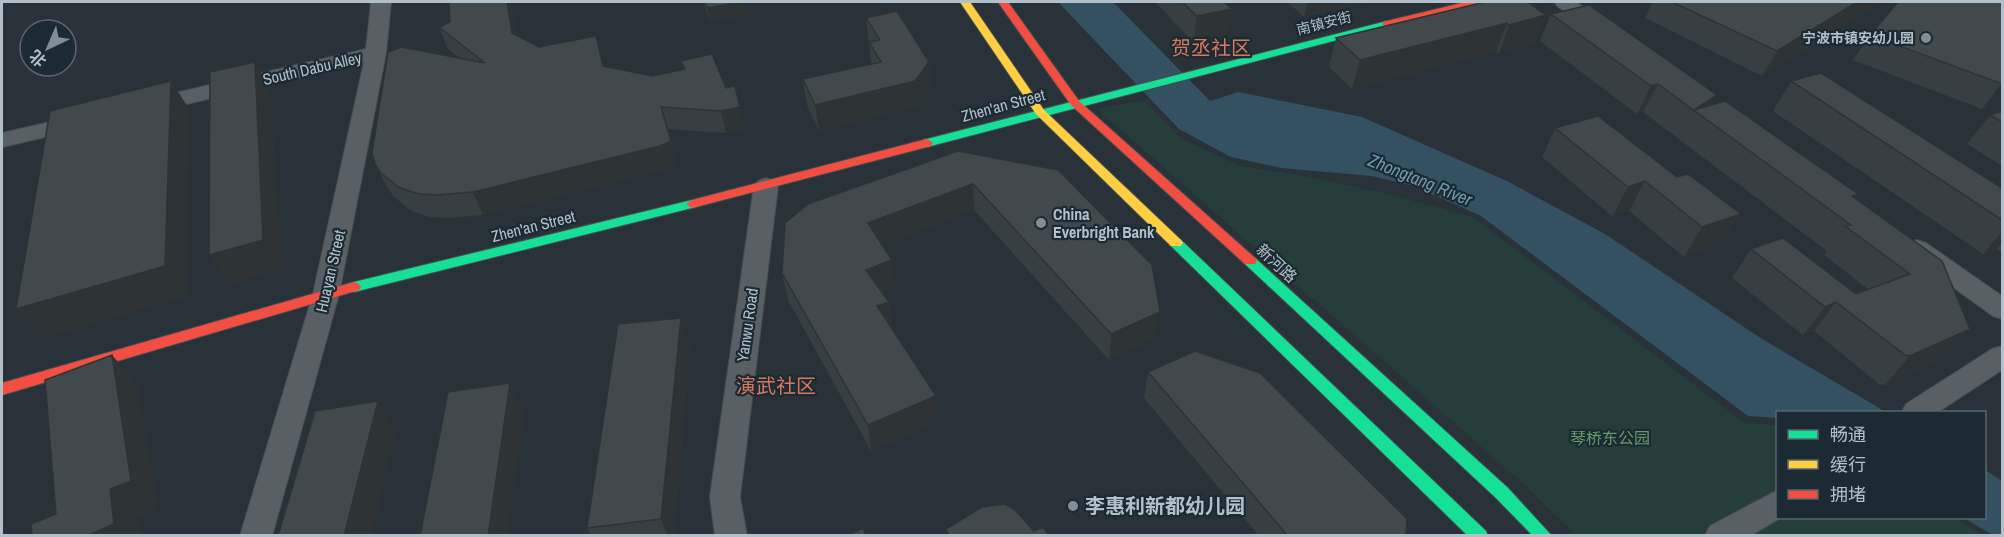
<svg xmlns="http://www.w3.org/2000/svg" width="2004" height="537" font-family="'Archivo Narrow','Noto Sans SC',sans-serif">
<style>
.green{fill:#253d3b}
.water{fill:#345162}
.lines{fill:none;stroke-linecap:round;stroke-linejoin:round}
.street-casing{stroke:#474e52;stroke-width:2}
.fast-casing{stroke:#474e52;stroke-width:2}
.slow-casing{stroke:#474e52;stroke-width:2}
.jam-casing{stroke:#474e52;stroke-width:2}
.street{fill:#596065;fill-rule:evenodd}
.fast{fill:#16e098;fill-rule:evenodd}
.slow{fill:#ffcf43;fill-rule:evenodd}
.jam{fill:#f24e42;fill-rule:evenodd}
.wall{fill:#383f42}
.shaded-wall{fill:#2e3336}
.building{fill:#41494d;stroke:#2e3336;stroke-width:1.5}
.poi-dot{fill:#828e96;stroke:#1b2a33;stroke-width:2}
.labels{text-anchor:middle;stroke-width:4.5;stroke-linejoin:round;paint-order:stroke}
.far-street-label{font-size:14px;fill:#b2c0c9;stroke:#1b2a33}
.far-poi-label{font-size:14px;font-weight:bold;fill:#b2c0c9;stroke:#1b2a33;text-anchor:end}
.street-label{font-size:16px;fill:#b2c0c9;stroke:#1b2a33}
.poi-label{font-size:16px;font-weight:bold;fill:#b2c0c9;stroke:#1b2a33;text-anchor:start}
.park-label{font-size:16px;fill:#689b69;stroke:#1b2a33}
.water-label{font-size:18px;font-style:italic;fill:#7098ae;stroke:#1b2a33}
.quarter-label{font-size:20px;fill:#da785d;stroke:#1b2a33}
.near-poi-label{font-size:20px;font-weight:bold;fill:#b2c0c9;stroke:#1b2a33;text-anchor:start}
</style>
<rect width="100%" height="100%" fill="#283238"/>
<path class="green" d="M1143,100L1181,138L1241,166L1300,175L1389,194L1473,217L1745,423L1777,425L1778,518H1956L1982,535H1576L1519,480L1097,109Z"/>
<path class="water" d="M1058,2H1113L1210,101L1238,92L1362,117L1509,182L1605,234L1762,339L1886,412H1778L1777,418L1748,416L1481,216L1414,186L1372,176L1281,168L1231,157L1179,129Z
M1985,470L2002,481V535H1993L1964,518H1984Z"/>
<g class="lines">
<g class="street-casing">
<path id="street" d="M371,2H391L386,53L339,294L272,536H240L313,294L364,62L149,113L141,111L138,106L141,101L149,99L366,49Z
M1555,2H1576L1612,28L1609,32H1595L1557,6Z
M81,115L89,117L92,122L89,127L2,147V133Z
M766,178L774,181L778,186L740,497L747,536H715L710,497L754,186L758,181Z
M1917,240L1926,243L2002,296V319L1993,316L1908,255L1904,249L1908,243Z
M2002,346V370L1938,412H1902L1906,404L1992,349Z
M1778,490V518H1780L1750,536H1705L1710,526Z"/>
</g>
<g class="fast-casing">
<path id="fast" d="M1387,21L1391,22V26L927,147L921,143L923,140Z
M692,200L698,204L696,207L354,292L347,287L354,282Z
M1176,238L1181,240L1486,531L1488,536H1468L1171,246L1169,243Z
M1250,256L1255,258L1508,488L1552,536H1533L1496,498L1245,264L1243,261L1245,258Z"/>
</g>
<g class="slow-casing">
<path id="slow" d="M960,2H970L1044,110L1181,240L1183,243L1181,246H1171L1036,114Z"/>
</g>
<g class="jam-casing">
<path id="jam" d="M998,2H1008L1079,101L1255,258L1257,261L1255,264H1245L1071,105Z
M1466,2H1481L1480,4L1387,27L1382,24L1383,22Z
M927,139L933,143L931,146L692,208L686,204L692,200Z
M354,282L359,284L361,287L359,290L2,395V383Z"/>
</g>
<use href="#street" class="street"/>
<use href="#fast" class="fast"/>
<use href="#slow" class="slow"/>
<use href="#jam" class="jam"/>
</g>
<path class="wall" d="M703,2H743L746,15L710,22Z
M1155,2H1224L1232,9L1228,34L1193,42Z
M1287,2H1371L1304,17Z
M1653,2H1881L1762,76L1645,18Z
M513,14L517,35L539,47L603,58L604,66L653,76L683,69L681,61L726,88L745,130L726,133L668,129L677,164L666,169L483,215L449,218L430,217L411,211L393,196L387,187L375,164L459,58L448,49L439,27Z
M1551,14L1711,105L1855,199L1942,261L1943,357L1885,385L1879,384L1814,331L1803,335L1732,278L1751,249L1856,294L1868,289L1824,255L1827,251L1643,112L1637,114L1540,41Z
M1546,15L1535,44L1499,53L1496,52L1352,89L1329,67L1336,38Z
M866,18L929,62L931,88L916,107L819,131L807,105L803,79L871,64Z
M1870,35L2002,83L1982,109L1853,60Z
M1791,81L2002,188V252L1997,249L1983,254L1773,111Z
M2002,111V166L1967,144L1990,115Z
M1598,116L1722,244L1684,257L1629,211L1612,216L1542,157L1555,128Z
M958,151L1156,338L1109,360L974,210L883,245L892,260L895,286L882,292L889,302L891,327L937,422L871,451L788,300L782,273Z
M690,347L674,536H591L587,528Z
M1148,372L1406,536H1259L1144,398Z"/>
<path class="shaded-wall" d="M507,2H509L513,14L520,55L512,33Z
M740,2H743L746,15L710,22L707,8Z
M1307,2H1371L1304,17Z
M1857,2H1881L1762,76L1777,51Z
M1232,9L1228,34L1193,42L1197,16Z
M1546,15L1535,44L1499,53L1509,25Z
M1507,23L1496,52L1352,89L1360,60Z
M596,36L603,58L610,88L603,66Z
M255,62L271,91L282,270L230,285L209,255Z
M929,62L931,88L916,107L819,131L815,105Z
M171,81L190,110L188,296L44,339L16,309Z
M1658,84L1643,112L1637,114L1651,86Z
M1717,95L1704,118L1693,110Z
M740,107L745,130L726,133L721,111Z
M671,141L677,164L666,169L483,215L473,192Z
M1645,181L1629,211L1612,216L1628,187Z
M973,184L974,210L871,250L868,223Z
M1741,214L1722,244L1684,257L1702,227Z
M2002,232V243L1997,249L1983,254Z
M892,260L895,286L870,297L866,270Z
M889,302L891,328L877,306Z
M1836,302L1814,331L1803,335L1825,307Z
M1160,312L1156,338L1109,360L1111,334Z
M681,318L690,347L674,536H668L661,519Z
M1970,329L1943,357L1885,385L1910,356Z
M112,355L138,385L159,509L139,518L141,536H86L110,489Z
M510,383L525,413L508,536H488Z
M936,396L937,422L871,451L868,425Z
M378,401L396,431L372,536H344Z"/>
<path class="building" d="M449,2H507L512,33L539,47L596,36L603,66L653,76L685,69L681,61L712,54L726,88L735,86L740,107L721,111L661,107L671,141L660,146L473,192L438,195L419,194L400,188L381,173L375,164L372,153L388,52L401,47L485,63L439,27L450,22Z
M705,2H740L707,8Z
M1182,2H1224L1232,9L1197,16Z
M1485,2H1527L1546,15L1509,25L1507,23L1360,60L1336,38Z
M1672,2H1857L1777,51Z
M1898,2H2002V84L1870,35Z
M1589,5L1717,95L1694,110L1725,101L1858,194L1852,196L1942,261L1970,329L1910,356L1905,355L1836,302L1825,307L1751,249L1783,238L1856,294L1910,274L1845,226L1851,225L1658,84L1651,86L1551,14Z
M897,11L929,62L915,81L815,105L803,79L881,62L869,42L880,40L866,18Z
M255,62L263,240L209,255L210,72Z
M1821,73L2002,188V220L1791,81Z
M171,81L165,266L16,309L50,111Z
M2002,111V122L1990,115Z
M1598,116L1677,177L1688,174L1741,214L1702,227L1645,181L1628,187L1555,128Z
M958,151L1058,170L1152,265L1160,312L1111,334L973,184L868,223L892,260L866,270L889,302L877,306L936,396L868,425L782,273L785,223L808,204Z
M681,318L661,519L587,528L618,324Z
M1195,351L1260,373L1407,519L1406,536H1288L1148,372Z
M112,355L131,481L110,489L114,524L86,536H32L31,524L56,514L45,380Z
M510,383L488,536H420L448,392Z
M378,401L344,536H278L315,411Z
M1005,504L1015,510L1034,531L1043,527L1049,536H950L946,529L982,507Z
M863,528L866,536H847Z"/>
<g class="poi-dot">
<circle cx="1926" cy="38" r="6"/>
<circle cx="1041" cy="223" r="6"/>
<circle cx="1073" cy="506" r="6"/>
</g>
<g class="labels">
<g class="far-street-label">
<text transform="translate(1324 23) rotate(-14)" y="5">南镇安街</text>
</g>
<g class="far-poi-label">
<text x="1914" y="43">宁波市镇安幼儿园</text>
</g>
<g class="street-label">
<text transform="translate(312 68) rotate(-13)" y="6">South Dabu Alley</text>
<text transform="translate(1003 105) rotate(-15)" y="6">Zhen'an Street</text>
<text transform="translate(533 226) rotate(-14)" y="6">Zhen'an Street</text>
<text transform="translate(1277 263) rotate(43)" y="6">新河路</text>
<text transform="translate(330 271) rotate(-77)" y="6">Huayan Street</text>
<text transform="translate(747 325) rotate(-82)" y="6">Yanwu Road</text>
</g>
<g class="poi-label">
<text x="1053" y="220">China<tspan x="1053" dy="18">Everbright Bank</tspan></text>
</g>
<g class="park-label">
<text x="1610" y="444">琴桥东公园</text>
</g>
<g class="water-label">
<text transform="translate(1420 180) rotate(22)" y="6">Zhongtang River</text>
</g>
<g class="quarter-label">
<text x="1211" y="55">贺丞社区</text>
<text x="776" y="393">演武社区</text>
</g>
<g class="near-poi-label">
<text x="1085" y="513">李惠利新都幼儿园</text>
</g>
</g>
<rect width="2004" height="537" fill="none" stroke="#b2c0c9" stroke-width="6"/>
<rect x="1776" y="411" width="210" height="108" fill="#1b2a33" stroke="#57666f" stroke-width="1.5"/>
<rect x="1788" y="430" width="30" height="9" fill="#16e098" stroke="#57666f" stroke-width="1.5"/>
<text x="1830" y="441" font-size="18" fill="#b2c0c9">畅通</text>
<rect x="1788" y="460" width="30" height="9" fill="#ffcf43" stroke="#57666f" stroke-width="1.5"/>
<text x="1830" y="471" font-size="18" fill="#b2c0c9">缓行</text>
<rect x="1788" y="490" width="30" height="9" fill="#f24e42" stroke="#57666f" stroke-width="1.5"/>
<text x="1830" y="501" font-size="18" fill="#b2c0c9">拥堵</text>
<g transform="translate(48 48) rotate(224)"><circle r="28" fill="#1b2a33" stroke="#57666f" stroke-width="1.5"/>
<path d="M0-4.5L10 22L0 15L-10 22Z" fill="#828e96"/>
<text y="-9" font-size="16" font-weight="bold" text-anchor="middle" fill="#b2c0c9">北</text>
</g>
</svg>
